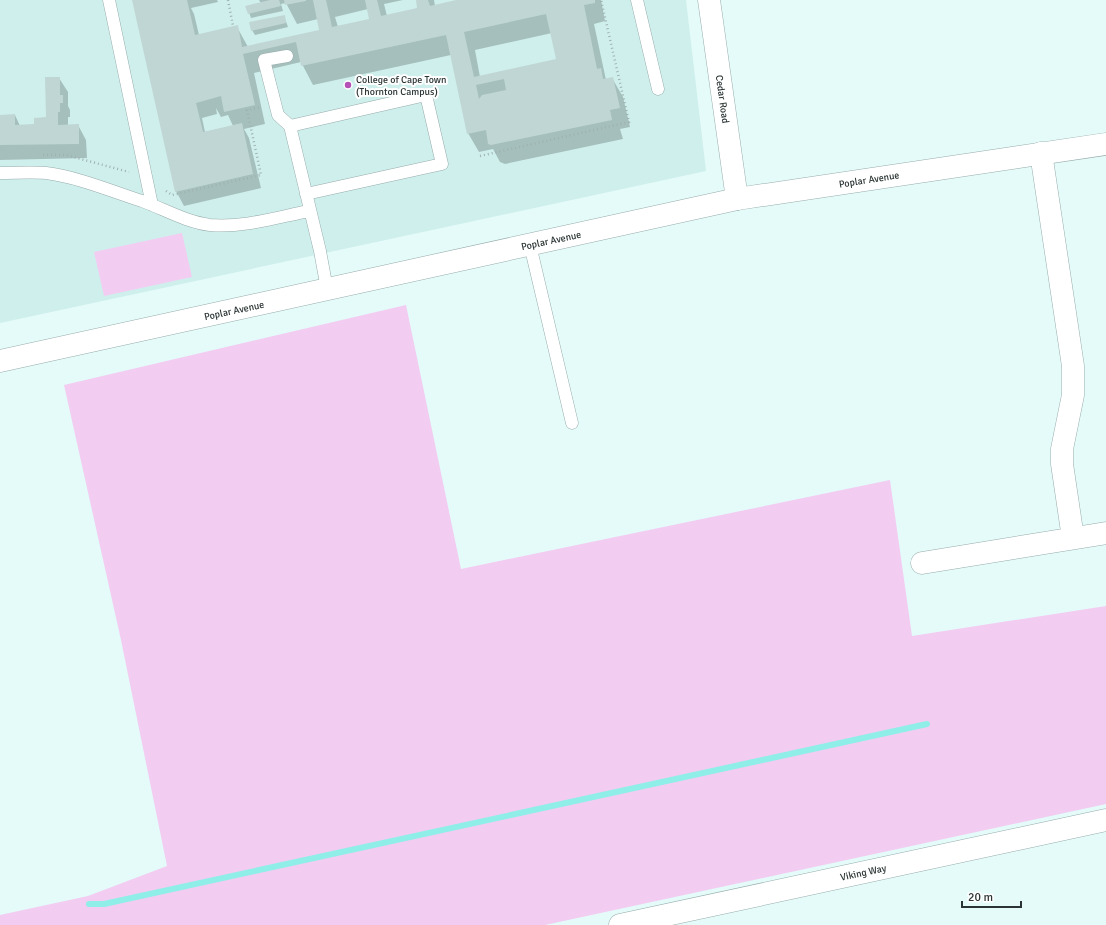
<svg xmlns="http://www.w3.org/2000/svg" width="1106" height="925" font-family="Signika,sans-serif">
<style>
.built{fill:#cfefed}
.green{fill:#f3ccf2}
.shadow{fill:#0003;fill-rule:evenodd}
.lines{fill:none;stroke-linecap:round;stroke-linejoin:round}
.stream{stroke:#90eee9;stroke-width:6}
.building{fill:#c0d6d5;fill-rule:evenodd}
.lane-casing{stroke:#97acab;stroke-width:13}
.street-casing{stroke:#97acab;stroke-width:23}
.secondary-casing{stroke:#97acab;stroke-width:23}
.path{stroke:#9fb1b0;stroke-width:2.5;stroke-dasharray:1 3;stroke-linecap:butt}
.lane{stroke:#fff;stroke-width:12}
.street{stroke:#fff;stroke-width:22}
.secondary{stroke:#fff;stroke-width:22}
.poi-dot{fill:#b450b6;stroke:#fff;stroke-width:1.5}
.labels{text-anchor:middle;stroke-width:4;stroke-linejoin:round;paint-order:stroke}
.poi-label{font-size:10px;fill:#2b3434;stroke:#fff;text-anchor:start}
.street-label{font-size:10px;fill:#2b3434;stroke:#fff}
</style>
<rect width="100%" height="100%" fill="#e4fbf9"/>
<path class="built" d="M0,0H686L706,171L0,323Z"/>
<path class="green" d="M182,233L192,277L104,296L94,252Z
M406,305L461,569L890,480L912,636L1106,606V804L545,925H0V915L88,896L167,866L121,640L64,385Z"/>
<path class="shadow" d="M133,0H217L218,2L191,8L194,14L199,35L237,27L248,47L321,31L318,19L297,24L286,3L281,4L283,11L251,18L247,7L261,3L259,0H403L384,4L387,16L419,9L417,0H434L435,6L461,0H601L605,21L594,24L606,80L612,78L623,97L630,127L620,129L623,139L505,164L500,162L493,149L479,152L468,133L451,55L313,85L301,62L254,73L265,124L244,129L249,138L261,188L184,206L176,191ZM368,9L370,20L338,27L335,17ZM552,33L558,60L480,77L475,50ZM216,108L221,117L228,115L233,126L205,132L202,118L217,114Z
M284,16L288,27L255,35L252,30Z
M59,78L68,92V106L70,110V117H68V125H78L86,140L87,158L0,160V116L15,115L20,126L35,125L47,118Z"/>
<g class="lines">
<path class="stream" d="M89,904H104L927,724"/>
</g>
<path class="building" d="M132,0H187L195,35L238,25L242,47L319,30L313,0H326L332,27L369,19L365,0H377L381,16L417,8L416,0H428L430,6L456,0H595V3L584,5L597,69L601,68L603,79L613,77L620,108L610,110L612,120L491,145L488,144L486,130L467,134L446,35L301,66L296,42L243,54L255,105L224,112L221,96L196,103L203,132L242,123L253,174L175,192ZM546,14L556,59L474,77L464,32ZM504,79L506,90L482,95L479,99L476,85Z
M270,0H279L281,6L248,14L245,6Z
M284,0H306V1L285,5Z
M285,15L286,23L251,31L249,22Z
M45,77H60V95H63V103H60V112H58V125L79,124V144L0,145V115L15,114V125L34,124V118L46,117Z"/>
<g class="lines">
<g class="lane-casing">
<path id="lane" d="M109,0L152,205
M637,0L658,89
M287,56L264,60L278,115L290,126L320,251L327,289
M290,126L426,95L442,164L306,194
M0,173C15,173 31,172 46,173C78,177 111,191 142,201C164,209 186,222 210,225C243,228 278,217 309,211
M530,245L572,423"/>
</g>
<g class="street-casing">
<path id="street" d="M709,0L737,199
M1041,153L1073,366V395L1062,449V464L1073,538
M922,563L1106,533"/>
</g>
<g class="secondary-casing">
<path id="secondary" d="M0,361L737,199L1106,144
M620,925L1106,820"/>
</g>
<path class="path" d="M228,0L233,26
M43,155H66L129,172
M480,156L629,122L601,0
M166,191L172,195L261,175L247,110L261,107"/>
<use href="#lane" class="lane"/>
<use href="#street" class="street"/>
<use href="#secondary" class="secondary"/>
</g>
<circle class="poi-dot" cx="348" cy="85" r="4"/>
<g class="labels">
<g class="poi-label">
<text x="356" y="83">College of Cape Town<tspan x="356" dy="12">(Thornton Campus)</tspan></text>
</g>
<g class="street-label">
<text transform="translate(723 99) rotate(82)" y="4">Cedar Road</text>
<text transform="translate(869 179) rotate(-9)" y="4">Poplar Avenue</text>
<text transform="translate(551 240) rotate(-12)" y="4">Poplar Avenue</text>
<text transform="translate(234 310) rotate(-12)" y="4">Poplar Avenue</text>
<text transform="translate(863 872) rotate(-12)" y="4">Viking Way</text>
</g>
</g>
<path d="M962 901v6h59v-6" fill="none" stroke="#2b3434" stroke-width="2"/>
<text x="968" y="901" font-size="12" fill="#2b3434" stroke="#ffffff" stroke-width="3" paint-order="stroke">20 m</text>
</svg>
